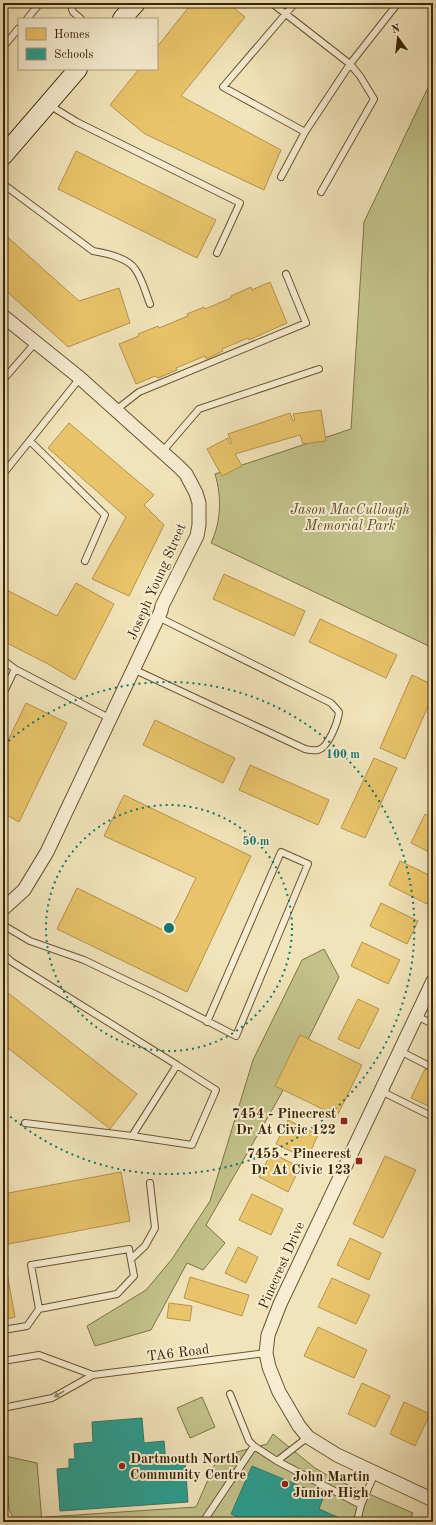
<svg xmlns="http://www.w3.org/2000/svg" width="436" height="1525" font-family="'Old Standard TT',serif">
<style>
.green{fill:#c2c28a;stroke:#7e7347}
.homes{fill:#e9c46a;stroke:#b4944b}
.schools{fill:#2a9d8f;stroke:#2f7965}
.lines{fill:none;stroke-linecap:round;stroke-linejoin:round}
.lane-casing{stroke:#685432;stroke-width:8}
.street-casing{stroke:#685432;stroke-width:15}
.secondary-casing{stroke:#3a2404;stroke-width:20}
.lane{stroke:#f7edd2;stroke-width:6}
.street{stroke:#f7edd2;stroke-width:13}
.secondary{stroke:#f7edd2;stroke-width:18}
.oneway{fill:#98886b}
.ring{fill:none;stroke:#0f766e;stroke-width:2;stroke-dasharray:2 4}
.poi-dot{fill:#8f2418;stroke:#f7edd2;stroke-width:1.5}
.labels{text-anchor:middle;stroke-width:4;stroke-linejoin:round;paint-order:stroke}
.park-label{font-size:14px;font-style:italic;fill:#5c4c26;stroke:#f7edd2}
.street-label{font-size:14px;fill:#3a2404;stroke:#f7edd2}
.poi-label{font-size:14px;font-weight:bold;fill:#3a2404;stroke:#f7edd2;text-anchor:end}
.centre{fill:#0f766e;stroke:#f7edd2;stroke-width:2}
.ring-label{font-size:12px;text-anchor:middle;font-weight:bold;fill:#0f766e;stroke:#f7edd2;stroke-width:4;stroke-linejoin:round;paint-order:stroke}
</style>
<rect width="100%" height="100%" fill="#f2e4ba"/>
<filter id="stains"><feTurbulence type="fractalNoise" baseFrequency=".005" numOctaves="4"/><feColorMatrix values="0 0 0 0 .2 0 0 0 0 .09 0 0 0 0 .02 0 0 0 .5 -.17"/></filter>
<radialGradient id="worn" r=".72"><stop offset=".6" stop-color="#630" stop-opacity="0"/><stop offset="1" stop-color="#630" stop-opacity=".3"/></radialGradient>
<path class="green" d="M433,77V648L211,543C221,522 222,497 215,474L351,429L364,222Z
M324,949L339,977L280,1096L206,1225L225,1243L203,1270L187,1263L151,1330L95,1346L87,1326L146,1290L172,1259L210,1201L253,1060L302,960Z
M202,1397L215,1427L190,1438L177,1408Z
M273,1434L315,1468L332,1478L413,1513L409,1522H46V1517L196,1507L218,1457L267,1444Z
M5,1456L37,1463L42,1522H15L9,1509Z"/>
<path class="homes" d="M192,3H228L245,17L181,96L281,150L264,190L145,134L110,105L139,69H157V47Z
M76,151L216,220L197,258L58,189Z
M3,233L79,301L119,288L130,323L68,347L3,288Z
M270,282L287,323L249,340L248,338L222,349L223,351L206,359L205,356L176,368L177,370L158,378L155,376L136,384L119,344L139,336L138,334L158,326L159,328L188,316L187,314L204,307L205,309L231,298V296L251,287L252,290Z
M321,410L326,441L303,444L300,435L235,454L242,466L222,476L207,449L228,438L230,444L232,443L228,434L290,413L293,421L295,420L293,414Z
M69,423L154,495L144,505L164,525L129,596L92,579L126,517L48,448Z
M224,574L305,611L294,636L213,599Z
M76,583L114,604L75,680L48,664L3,641V588L57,616Z
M320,619L397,655L386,678L309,642Z
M412,675L433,685V695L405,759L380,748Z
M26,703L67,723L19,822L3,813V751Z
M155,720L235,758L223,783L143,745Z
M374,758L397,768L365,838L341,828Z
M250,765L329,800L318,825L239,790Z
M124,795L251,856L187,992L57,929L77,888L169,933L196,878L104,836Z
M425,814L433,818V854L411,843Z
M400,861L433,877V892L427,904L389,885Z
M381,903L418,921L407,944L370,926Z
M362,942L400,960L388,984L351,966Z
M3,989L137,1094L110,1129L3,1044Z
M358,999L379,1009L359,1049L338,1039Z
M300,1035L362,1065L337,1116L275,1086Z
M425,1069L433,1072V1108L411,1098Z
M288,1120L318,1135L307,1159L276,1144Z
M271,1153L300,1167L288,1192L259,1177Z
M385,1156L416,1170L383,1238L353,1224Z
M121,1172L130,1221L3,1245V1194Z
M252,1194L283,1209L271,1235L239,1220Z
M350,1238L381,1253L369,1280L337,1265Z
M238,1247L258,1257L246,1283L225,1273Z
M3,1251L15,1317L3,1320Z
M190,1277L249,1295L242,1316L184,1298Z
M332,1278L370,1295L356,1324L318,1307Z
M169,1303L192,1306L190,1321L167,1318Z
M318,1327L367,1350L354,1378L304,1356Z
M362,1383L390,1396L375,1427L348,1414Z
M404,1402L430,1414L415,1446L390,1434Z"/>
<path class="schools" d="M142,1418L144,1443L164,1441L166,1462L185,1461L188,1502L60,1511L57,1469L69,1468V1459H75L74,1444L93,1442L92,1422Z
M252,1466L324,1496L319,1509L342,1519L341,1522H249L231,1514Z"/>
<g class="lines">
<g class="lane-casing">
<path id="lane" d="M70,3L73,12L81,19
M269,3L273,4L350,64L360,76L374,99L321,192
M295,3L223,87L305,132L350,64L398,3
M27,19L40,3
M3,47L19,28
M49,105L77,122L240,203L217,253
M281,177L305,132
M3,184L93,251C105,253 128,258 135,269C142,278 146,294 150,304
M3,380L36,342
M116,410L139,392L306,323L286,274
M30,441L105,515L85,561
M162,452L199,409L319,369
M3,474L80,378
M3,660L15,669L111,719
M133,669L305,749C309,750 313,751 318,750C328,748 338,722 339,712L331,703L158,617
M3,694L15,669
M3,925L30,941L84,960L159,996L236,1036L308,864L281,852L207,1022
M3,954L12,962L177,1065L132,1136L25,1123
M416,1016L433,1024
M400,1051L433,1068
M381,1091L433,1117
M132,1136L192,1145L216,1090L177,1065
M131,1259L145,1246L155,1228L150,1183
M3,1330L27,1326L39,1309L117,1294L134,1276L129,1249L31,1265L39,1309
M3,1361L39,1355L93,1375
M230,1394L249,1441L254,1446L277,1461L308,1437
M3,1408L52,1398L93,1375L266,1353
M277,1461L361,1505L375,1473
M203,1522L254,1446
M357,1522L361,1505"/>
</g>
<g class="street-casing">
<path id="street" d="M3,316L80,378L178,466L186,474L196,493L199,503V525L197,536L162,606L161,611L47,852L24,890L3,909
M433,981L280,1304L268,1335L266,1353L269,1367L279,1392L299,1426L308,1437L337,1455L433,1500"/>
</g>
<g class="secondary-casing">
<path id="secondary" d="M122,19L136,3
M3,156L78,69"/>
</g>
<use href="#lane" class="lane"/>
<use href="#street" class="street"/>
<use href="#secondary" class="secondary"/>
</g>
<defs><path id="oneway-solid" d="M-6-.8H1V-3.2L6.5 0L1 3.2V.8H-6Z"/></defs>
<use class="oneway" href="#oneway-solid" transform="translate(59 1394) rotate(150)"/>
<g class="ring">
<circle cx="169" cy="928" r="123"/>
<path d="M4 745A246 246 0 1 1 4 1111"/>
</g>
<g class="poi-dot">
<rect x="340" y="1117" width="8" height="8" rx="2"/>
<rect x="355" y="1157" width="8" height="8" rx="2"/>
<circle cx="122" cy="1466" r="4"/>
<circle cx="285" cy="1484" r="4"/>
</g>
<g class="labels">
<g class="park-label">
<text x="350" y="514">Jason MacCullough<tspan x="350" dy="16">Memorial Park</tspan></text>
</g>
<g class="street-label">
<text transform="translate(156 581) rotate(-66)" y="5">Joseph Young Street</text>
<text transform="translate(281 1265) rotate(-66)" y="5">Pinecrest Drive</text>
<text transform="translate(178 1352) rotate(-7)" y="5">TA6 Road</text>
</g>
<g class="poi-label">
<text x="336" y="1118">7454 - Pinecrest<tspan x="336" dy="16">Dr At Civic 122</tspan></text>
<text x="351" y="1158">7455 - Pinecrest<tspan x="351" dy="16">Dr At Civic 123</tspan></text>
<text x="130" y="1463" text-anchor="start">Dartmouth North<tspan x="130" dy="16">Community Centre</tspan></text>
<text x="293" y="1481" text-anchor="start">John Martin<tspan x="293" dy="16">Junior High</tspan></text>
</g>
</g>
<circle cx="169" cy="928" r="6" class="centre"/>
<g class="ring-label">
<text x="343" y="758">100 m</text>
<text x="256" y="845">50 m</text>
</g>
<rect width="436" height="1525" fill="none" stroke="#f2e4ba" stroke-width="16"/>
<rect x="4" y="4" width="428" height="1517" fill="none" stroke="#3a2404" stroke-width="2"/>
<rect x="8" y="8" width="420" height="1509" fill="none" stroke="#3a2404"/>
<rect x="18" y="18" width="140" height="52" fill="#f7edd2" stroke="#ab9d80"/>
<rect x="26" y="28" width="20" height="12" fill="#e9c46a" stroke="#ab9d80"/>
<text x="54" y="38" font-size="12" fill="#3a2404">Homes</text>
<rect x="26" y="48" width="20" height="12" fill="#2a9d8f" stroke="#ab9d80"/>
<text x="54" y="58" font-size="12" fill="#3a2404">Schools</text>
<g transform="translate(398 38) rotate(345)" stroke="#f7edd2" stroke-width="3" paint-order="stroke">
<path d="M0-3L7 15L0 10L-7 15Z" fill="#3a2404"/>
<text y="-6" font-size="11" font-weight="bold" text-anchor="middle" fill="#3a2404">N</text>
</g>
<rect width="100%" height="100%" filter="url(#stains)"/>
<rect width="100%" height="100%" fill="url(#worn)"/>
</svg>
